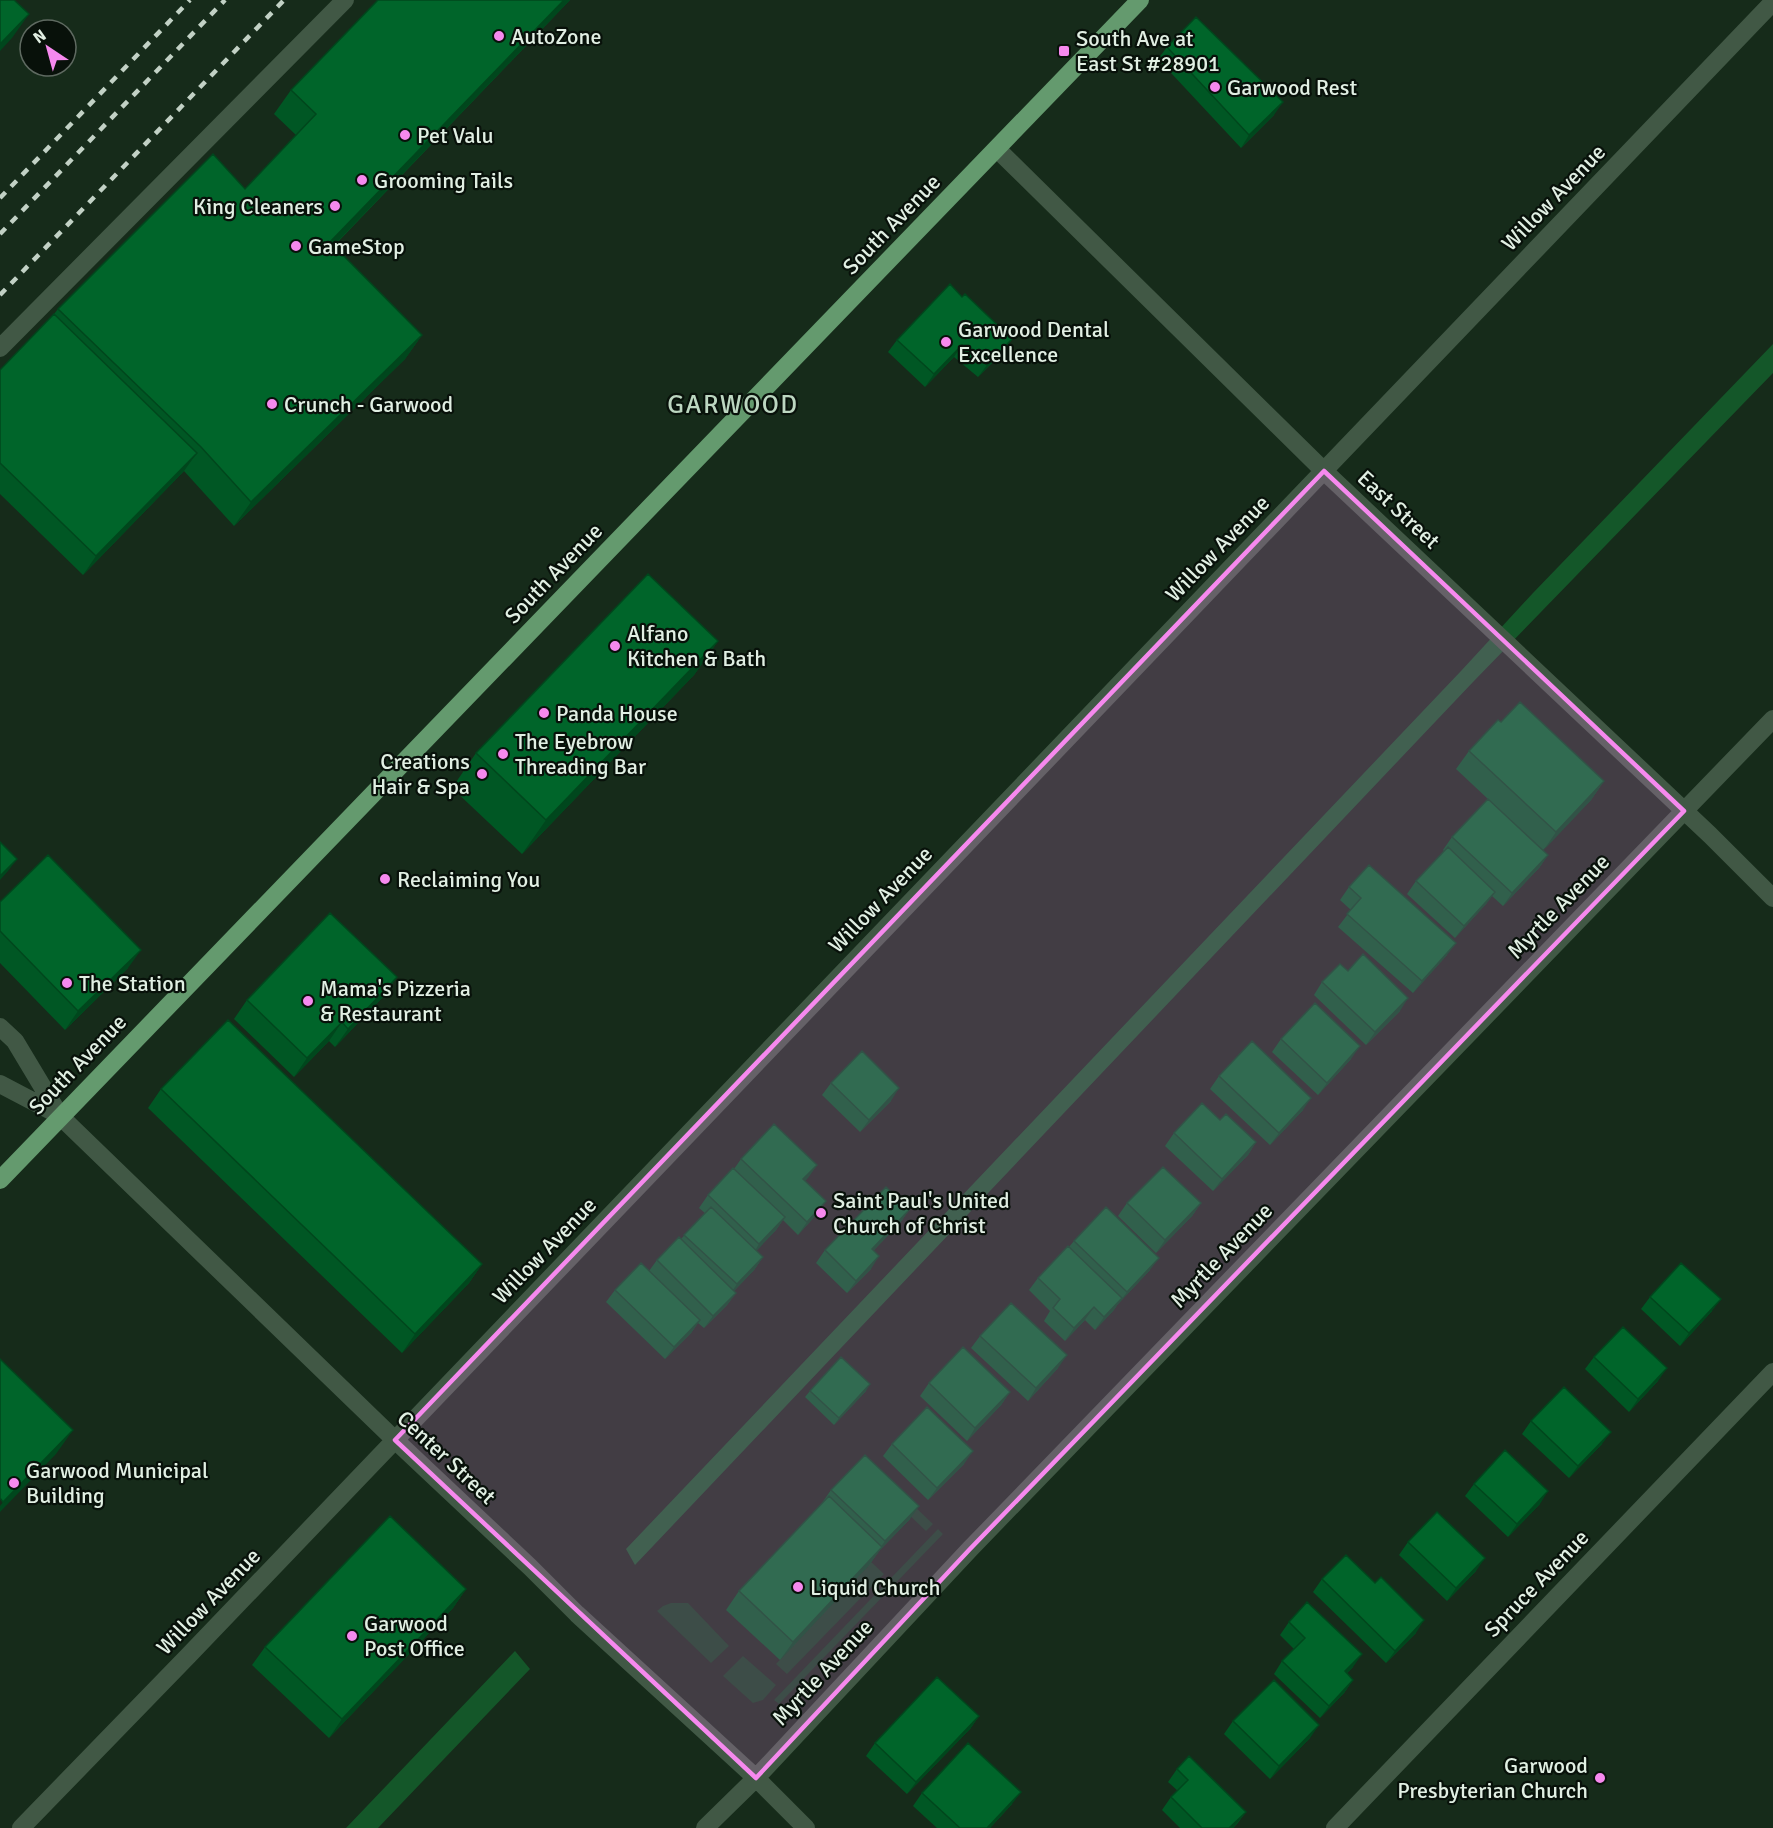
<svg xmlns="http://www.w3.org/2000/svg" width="1773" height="1828" font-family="Signika,sans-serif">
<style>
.green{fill:#103f1e}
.water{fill:#145729}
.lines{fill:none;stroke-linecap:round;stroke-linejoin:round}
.minor{stroke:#415845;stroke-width:18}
.major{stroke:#649a6e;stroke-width:18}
.rail{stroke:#c2d1c5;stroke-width:4.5;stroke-dasharray:8 8;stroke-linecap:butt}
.wall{fill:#005724}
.shaded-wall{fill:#00471d}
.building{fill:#00652a;stroke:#00471d;stroke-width:1.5}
.marked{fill:#f689ee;fill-opacity:0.2;stroke:#f689ee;stroke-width:4.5;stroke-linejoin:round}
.poi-dot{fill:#f689ee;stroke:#08110a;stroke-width:2}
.labels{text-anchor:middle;stroke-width:4.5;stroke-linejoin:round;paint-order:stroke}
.poi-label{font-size:22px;fill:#e1efe3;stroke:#08110a;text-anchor:start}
.street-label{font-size:22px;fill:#e1efe3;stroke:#08110a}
.quarter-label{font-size:26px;letter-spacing:1.5px;fill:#bcd6c0;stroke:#08110a}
</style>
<rect width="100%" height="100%" fill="#162b1a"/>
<path class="green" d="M868,1462L933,1524L926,1531L861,1469Z
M938,1529L943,1534L779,1704L774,1700Z
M867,1558L884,1574L787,1674L776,1664L869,1565Z
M671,1603H688L729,1646L711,1663L657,1611L663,1606Z
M743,1656L776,1685L763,1700L753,1703L723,1676Z"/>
<path class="water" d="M1773,344V373L1473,682L635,1565L626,1549L1461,671L1533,593Z
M515,1651L530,1669L378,1828H346Z"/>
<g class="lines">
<path class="minor" d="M997,149L1324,471L1710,835L1773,898
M0,348L345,0
M0,1027L15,1041L60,1116L395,1440L530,1567L577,1614L756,1778L806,1828
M0,1084L59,1115
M21,1828L189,1655L1773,2
M705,1828L756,1778L970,1549L1773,719
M1335,1828L1773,1372"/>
<path class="major" d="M0,1180L1140,0"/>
<path class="rail" d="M0,198L190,0
M0,234L225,0
M0,295L284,0"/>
</g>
<path class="wall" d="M378,0H570L334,246L422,335L405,359L234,526L184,471L83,575L0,494V370L54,314L58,309L245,189L296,135L274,114L291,90Z
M1167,47L1274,115L1241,148L1158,59Z
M962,297L1012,339L1003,352L978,377L954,357L925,387L888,352L897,340Z
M718,641L694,675L522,854L452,788L476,753Z
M1501,722L1604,781L1591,800L1543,850L1548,855L1539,868L1503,906L1492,896L1486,904L1455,938L1407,894L1416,881L1444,851L1443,850L1452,837L1488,799L1456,769L1469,751Z
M1349,887L1447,955L1413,993L1338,927L1351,910L1340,900Z
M0,902L128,968L65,1030L0,963Z
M1348,971L1400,1011L1366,1045L1314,995L1322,982Z
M384,996L335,1047L329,1041L294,1077L234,1019L247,1000Z
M1281,1039L1351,1059L1318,1095L1272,1052Z
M1219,1076L1303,1110L1270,1145L1210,1089Z
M831,1083L891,1101L860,1132L822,1095Z
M161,1089L482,1264L469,1283L402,1353L148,1108Z
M1220,1120L1256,1142L1248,1155L1213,1191L1165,1146L1174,1133Z
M741,1159L817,1165L805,1181L817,1214L798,1235L783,1220L776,1230L756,1250L763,1257L754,1270L734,1291L736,1293L727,1305L704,1328L698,1323L691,1333L665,1359L606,1302L615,1290L649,1271L657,1260L681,1239L705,1213L699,1208L708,1195L734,1169Z
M1127,1203H1201L1192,1216L1156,1253L1118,1216Z
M909,1210L900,1223L874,1250L871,1269L847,1293L816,1263L825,1250Z
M1074,1241L1150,1270L1118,1304L1113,1311L1095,1330L1085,1320L1065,1341L1044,1321L1050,1311L1029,1290L1038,1278L1069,1247Z
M1650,1297L1712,1311L1680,1346L1641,1309Z
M980,1336L1058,1368L1028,1401L971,1348Z
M1594,1357L1658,1381L1629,1412L1585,1369Z
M929,1383L1010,1392L1001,1405L967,1441L920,1396Z
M810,1391H866L834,1425L805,1397Z
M1531,1421L1602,1444L1569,1478L1522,1434Z
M892,1444L964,1464L928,1500L883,1456Z
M1474,1484L1540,1504L1508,1537L1465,1496Z
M831,1490L910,1519L880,1550L869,1565L780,1660L726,1610L739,1591L822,1503Z
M1408,1542L1476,1571L1447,1601L1399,1555Z
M1322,1579L1375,1583L1416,1633L1386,1663L1313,1592Z
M466,1589L453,1608L329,1738L252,1665L265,1647Z
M1289,1622L1353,1667L1347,1673L1353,1680L1344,1693L1320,1718L1274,1674L1282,1661L1294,1649L1280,1635Z
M979,1716L970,1729L907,1794L866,1756L875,1743Z
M1233,1721L1310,1738L1270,1779L1224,1734Z
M1177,1769L1246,1812L1237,1824L1233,1828H1180L1162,1810L1171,1797L1178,1791L1168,1782Z
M922,1793L1012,1804L990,1828H937L913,1806Z"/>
<path class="shaded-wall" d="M564,0H570L313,267L330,242Z
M29,14L12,38L0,51V44Z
M1283,102L1274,115L1241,148L1249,135Z
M422,335L405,359L234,526L251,502Z
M1012,339L1003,352L978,377L987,365Z
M962,345L954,357L925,387L934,374Z
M197,453L184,471L83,575L96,556Z
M718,641L694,675L522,854L546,820Z
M1604,781L1591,800L1543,851L1556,832Z
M1548,855L1539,868L1503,906L1512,893Z
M17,859L8,871L0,880V876Z
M1495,892L1486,904L1455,938L1464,926Z
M1456,943L1447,955L1413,993L1422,981Z
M141,950L128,968L65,1030L78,1011Z
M397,977L384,996L335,1047L348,1029Z
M1408,998L1400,1011L1366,1045L1375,1032Z
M342,1022L329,1041L294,1077L307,1058Z
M1360,1046L1351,1059L1318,1095L1327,1083Z
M899,1088L891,1101L860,1132L869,1120Z
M1311,1098L1303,1110L1270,1145L1279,1133Z
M1256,1142L1248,1155L1213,1191L1222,1179Z
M817,1165L808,1178L794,1192L803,1179Z
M826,1201L817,1214L798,1235L807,1222Z
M1201,1203L1192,1216L1156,1253L1165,1240Z
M909,1210L900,1223L863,1261L872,1249Z
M785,1217L776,1230L751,1257L759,1244Z
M879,1256L871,1269L847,1293L856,1281Z
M763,1257L754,1270L728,1297L737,1284Z
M1159,1258L1150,1270L1118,1304L1127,1292Z
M482,1264L469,1283L402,1353L415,1334Z
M736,1293L727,1305L704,1328L713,1316Z
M1122,1298L1113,1311L1095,1330L1104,1317Z
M1721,1299L1712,1311L1680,1346L1689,1333Z
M1094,1307L1085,1320L1065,1341L1074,1328Z
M700,1320L691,1333L665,1359L674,1347Z
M1067,1355L1058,1368L1028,1401L1036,1388Z
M1667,1368L1658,1381L1629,1412L1638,1399Z
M870,1384L866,1391L834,1425L839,1418Z
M1010,1392L1001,1405L967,1441L975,1428Z
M73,1430L56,1454L0,1512V1506L3,1502Z
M1611,1432L1602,1444L1569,1478L1578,1466Z
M973,1451L964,1464L928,1500L937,1488Z
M1548,1491L1540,1504L1508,1537L1517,1524Z
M919,1506L910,1519L880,1550L869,1565L780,1660L793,1642L878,1551L885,1541Z
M1485,1558L1476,1571L1447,1601L1456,1588Z
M466,1589L453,1608L329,1738L342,1719Z
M1424,1620L1416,1633L1386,1663L1395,1651Z
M1362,1654L1353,1667L1336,1684L1345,1671Z
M1353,1680L1344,1693L1320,1718L1329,1706Z
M979,1716L970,1729L907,1794L916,1782Z
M1319,1725L1310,1738L1270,1779L1279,1766Z
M1021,1792L1012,1804L990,1828H987Z
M1246,1812L1233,1828H1229Z"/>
<path class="building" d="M0,0H14L29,14L0,44Z
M378,0H564L330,242L422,335L251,502L201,447L58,309L213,154L245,189L316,114L291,90Z
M1196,17L1283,102L1249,135L1167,47Z
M950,284L962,297L965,294L1012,339L987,365L962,345L934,374L897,340Z
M54,314L197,453L96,556L0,463V370Z
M648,574L718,641L546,820L476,753Z
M1520,702L1604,781L1556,832L1469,751L1498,720L1501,722Z
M1488,799L1548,855L1512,893L1452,837Z
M0,842L17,859L0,876Z
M1448,847L1495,892L1464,926L1416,881Z
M48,855L141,950L78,1011L0,931V902Z
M1369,865L1456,943L1422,981L1347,914L1361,898L1349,887Z
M330,913L397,977L348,1029L342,1022L307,1058L247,1000Z
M1363,954L1408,998L1375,1032L1322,982L1340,964L1348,971Z
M1315,1003L1360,1046L1327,1083L1281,1039Z
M228,1020L482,1264L415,1334L161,1089Z
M1252,1041L1311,1098L1279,1133L1219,1076Z
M862,1051L899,1088L869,1120L831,1083Z
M1202,1103L1220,1120L1226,1114L1256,1142L1222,1179L1174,1133Z
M774,1124L817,1165L803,1179L826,1201L807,1222L741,1159Z
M1163,1167L1201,1203L1165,1240L1127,1203Z
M733,1168L785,1217L759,1244L708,1195Z
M886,1187L909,1210L872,1249L879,1256L856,1281L825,1250Z
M711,1207L763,1257L737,1284L684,1235Z
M1106,1207L1159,1258L1127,1292L1074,1241Z
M679,1237L736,1293L713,1316L657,1260Z
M1068,1246L1122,1298L1104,1317L1094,1307L1074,1328L1053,1308L1060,1299L1038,1278Z
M641,1263L700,1320L674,1347L615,1290Z
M1681,1263L1721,1299L1689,1333L1650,1297Z
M1011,1303L1067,1355L1036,1388L980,1336Z
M1623,1327L1667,1368L1638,1399L1594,1357Z
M963,1347L1010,1392L975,1428L929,1383Z
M841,1357L870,1384L839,1418L810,1391Z
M0,1359L73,1430L3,1502L0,1498Z
M1564,1387L1611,1432L1578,1466L1531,1421Z
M927,1407L973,1451L937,1488L892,1444Z
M1505,1450L1548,1491L1517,1524L1474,1484Z
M865,1455L919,1506L885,1541L831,1490Z
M829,1496L882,1547L793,1642L739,1591Z
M1437,1512L1485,1558L1456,1588L1408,1542Z
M390,1516L466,1589L342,1719L265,1647Z
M1346,1555L1375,1583L1381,1577L1424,1620L1395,1651L1322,1579Z
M1307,1602L1362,1654L1345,1671L1353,1680L1329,1706L1282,1661L1305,1638L1289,1622Z
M937,1677L979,1716L916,1782L875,1743Z
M1274,1680L1319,1725L1279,1766L1233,1721Z
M968,1743L1021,1792L987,1828H960L922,1793Z
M1189,1756L1246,1812L1229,1828H1202L1171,1797L1188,1780L1177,1769Z"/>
<path class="marked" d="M1324,471L1684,811L970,1549L756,1778L395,1440Z"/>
<g class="poi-dot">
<circle cx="499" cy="36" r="6"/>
<rect x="1058" y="45" width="12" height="12" rx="3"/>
<circle cx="1215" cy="87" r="6"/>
<circle cx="405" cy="135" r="6"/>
<circle cx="362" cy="180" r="6"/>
<circle cx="335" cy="206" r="6"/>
<circle cx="296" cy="246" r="6"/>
<circle cx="946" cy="342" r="6"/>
<circle cx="272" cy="404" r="6"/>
<circle cx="615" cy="646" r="6"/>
<circle cx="544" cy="713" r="6"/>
<circle cx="503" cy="754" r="6"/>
<circle cx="482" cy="774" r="6"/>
<circle cx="385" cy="879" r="6"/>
<circle cx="67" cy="983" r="6"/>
<circle cx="308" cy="1001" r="6"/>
<circle cx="821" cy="1213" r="6"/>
<circle cx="14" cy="1483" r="6"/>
<circle cx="798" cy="1587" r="6"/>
<circle cx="352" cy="1636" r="6"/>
<circle cx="1600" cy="1778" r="6"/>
</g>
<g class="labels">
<g class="poi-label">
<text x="511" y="44">AutoZone</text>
<text x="1076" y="46">South Ave at<tspan x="1076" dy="25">East St #28901</tspan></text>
<text x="1227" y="95">Garwood Rest</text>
<text x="417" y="143">Pet Valu</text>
<text x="374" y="188">Grooming Tails</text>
<text x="323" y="214" text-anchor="end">King Cleaners</text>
<text x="308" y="254">GameStop</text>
<text x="958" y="337">Garwood Dental<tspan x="958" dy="25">Excellence</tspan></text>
<text x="284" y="412">Crunch - Garwood</text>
<text x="627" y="641">Alfano<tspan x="627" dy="25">Kitchen &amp; Bath</tspan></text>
<text x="556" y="721">Panda House</text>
<text x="515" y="749">The Eyebrow<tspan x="515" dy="25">Threading Bar</tspan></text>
<text x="470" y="769" text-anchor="end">Creations<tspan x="470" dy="25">Hair &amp; Spa</tspan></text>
<text x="397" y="887">Reclaiming You</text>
<text x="79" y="991">The Station</text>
<text x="320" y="996">Mama's Pizzeria<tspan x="320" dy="25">&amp; Restaurant</tspan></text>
<text x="833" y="1208">Saint Paul's United<tspan x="833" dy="25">Church of Christ</tspan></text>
<text x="26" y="1478">Garwood Municipal<tspan x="26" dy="25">Building</tspan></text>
<text x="810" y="1595">Liquid Church</text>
<text x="364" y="1631">Garwood<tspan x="364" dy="25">Post Office</tspan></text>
<text x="1588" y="1773" text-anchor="end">Garwood<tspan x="1588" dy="25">Presbyterian Church</tspan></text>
</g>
<g class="street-label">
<text transform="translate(1553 197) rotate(-46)" y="8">Willow Avenue</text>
<text transform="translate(891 224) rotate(-46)" y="8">South Avenue</text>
<text transform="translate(1399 509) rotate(43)" y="8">East Street</text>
<text transform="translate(1217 548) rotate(-46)" y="8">Willow Avenue</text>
<text transform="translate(553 573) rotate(-46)" y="8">South Avenue</text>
<text transform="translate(880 899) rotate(-46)" y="8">Willow Avenue</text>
<text transform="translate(1558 906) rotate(-46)" y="8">Myrtle Avenue</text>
<text transform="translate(77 1064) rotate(-46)" y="8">South Avenue</text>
<text transform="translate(544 1250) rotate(-46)" y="8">Willow Avenue</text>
<text transform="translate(1221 1255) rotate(-46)" y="8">Myrtle Avenue</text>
<text transform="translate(447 1457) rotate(43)" y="8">Center Street</text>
<text transform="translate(1536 1583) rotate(-46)" y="8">Spruce Avenue</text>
<text transform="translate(208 1601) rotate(-46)" y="8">Willow Avenue</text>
<text transform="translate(822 1672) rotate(-47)" y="8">Myrtle Avenue</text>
</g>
<g class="quarter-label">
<text x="733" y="413">GARWOOD</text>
</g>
</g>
<g transform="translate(48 48) rotate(324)"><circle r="28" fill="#08110a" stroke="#5f6a61" stroke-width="1.5"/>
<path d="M0-4.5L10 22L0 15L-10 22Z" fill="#f689ee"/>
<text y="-9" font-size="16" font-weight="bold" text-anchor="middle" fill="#e1efe3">N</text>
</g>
</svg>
